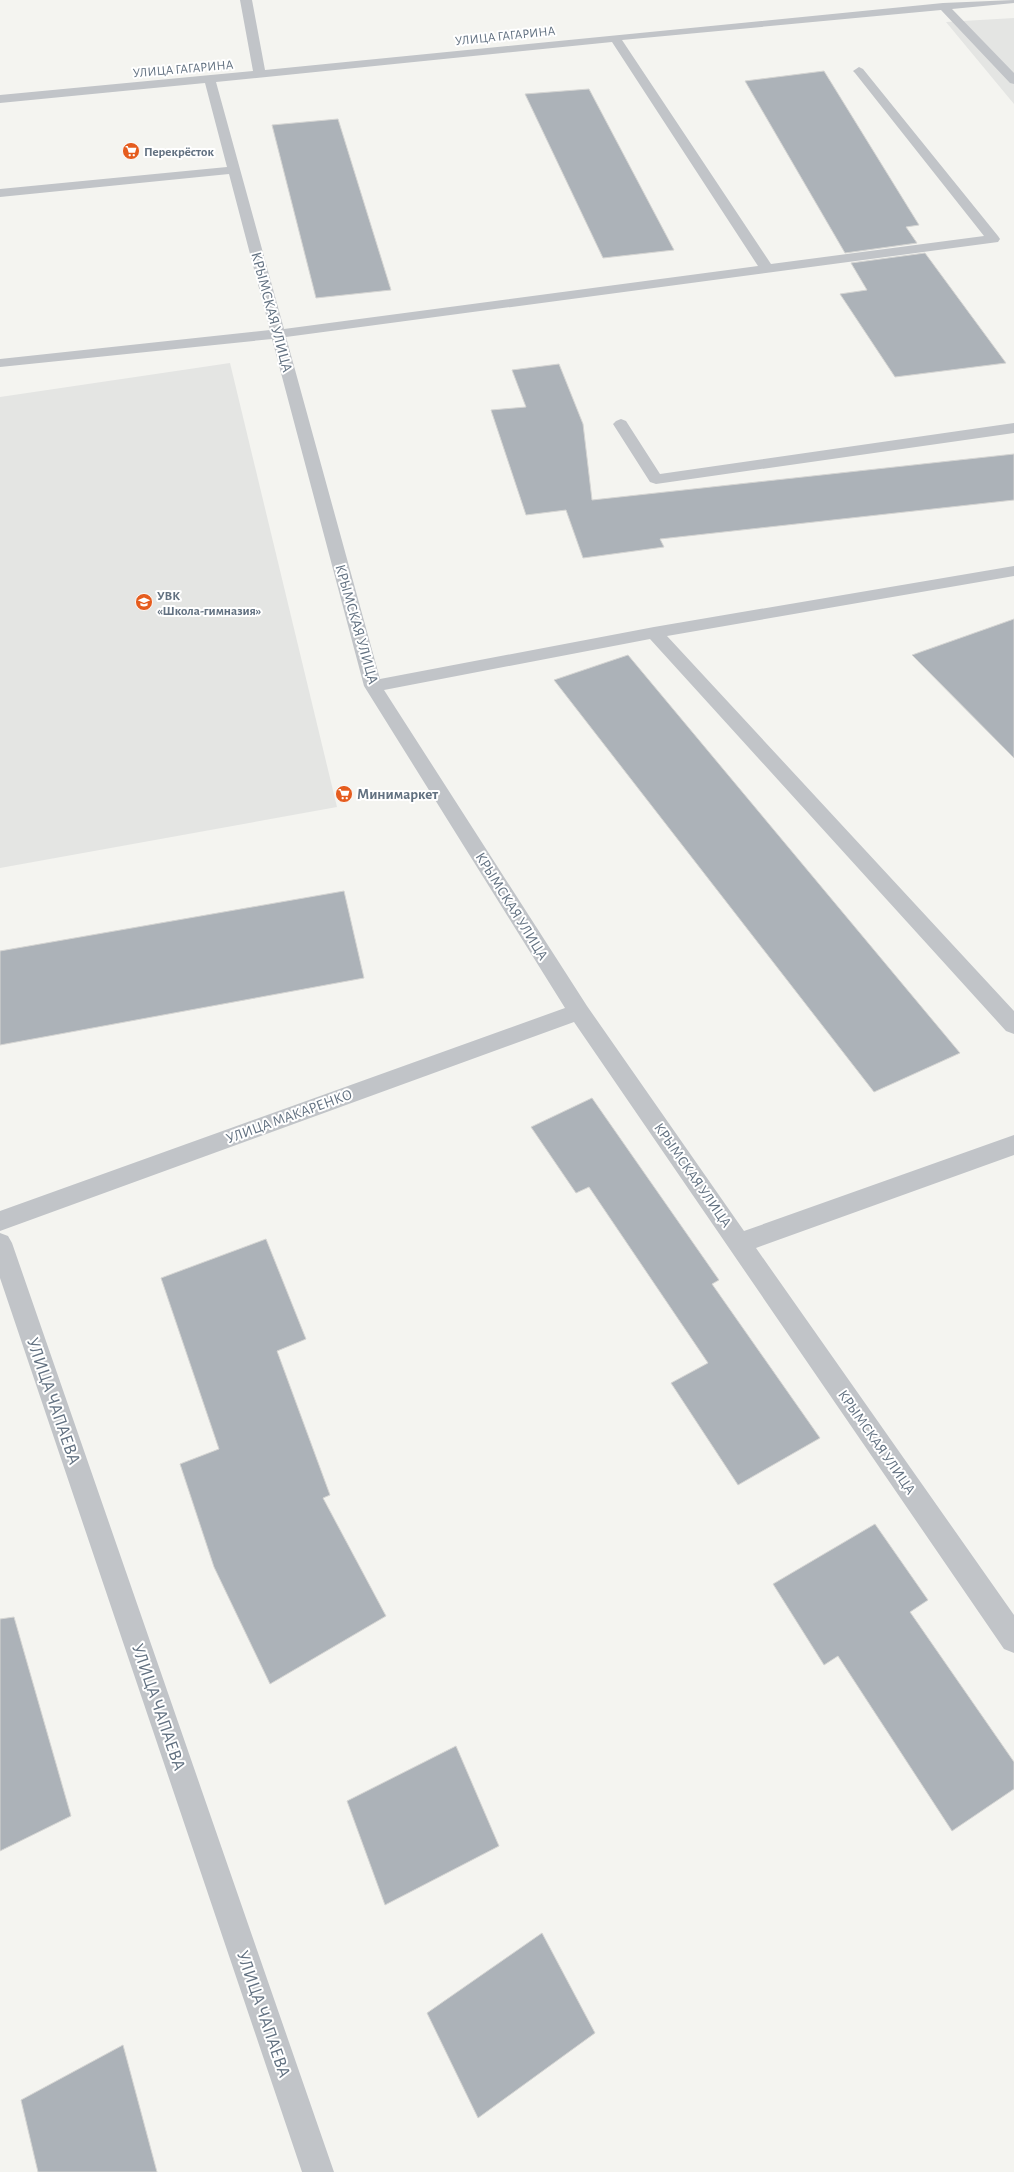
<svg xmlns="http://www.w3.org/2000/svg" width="1014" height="2172" font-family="'Alegreya Sans',sans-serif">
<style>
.built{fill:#e4e5e3}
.building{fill:#acb2b8;stroke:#d5d5d3}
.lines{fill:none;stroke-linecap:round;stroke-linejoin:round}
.minor{fill:#c1c4c8;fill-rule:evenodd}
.labels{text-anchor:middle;stroke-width:4;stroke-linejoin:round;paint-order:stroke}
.far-street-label{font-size:13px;fill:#627181;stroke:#fff}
.far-poi-label{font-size:13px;font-weight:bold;fill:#627181;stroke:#fff;text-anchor:start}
.street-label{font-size:15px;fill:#627181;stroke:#fff}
.poi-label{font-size:15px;font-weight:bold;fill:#627181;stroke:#fff;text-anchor:start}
.near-street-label{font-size:18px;fill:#627181;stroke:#fff}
</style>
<rect width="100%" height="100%" fill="#f4f4f0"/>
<path class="built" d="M1014,18V104L946,22Z
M230,363L337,807L0,868V397Z"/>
<path class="building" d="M824,71L919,225L906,227L917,243L845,253L745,81Z
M589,89L674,250L603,258L525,94Z
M338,119L391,290L316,298L272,125Z
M925,253L1006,363L895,377L840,294L867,290L851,263Z
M559,364L583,424L592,500L1014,454V500L660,539L664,547L583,558L566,510L526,515L491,410L526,407L512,370Z
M1014,619V758L912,655Z
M628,655L960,1053L874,1092L554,680Z
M344,891L364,978L0,1045V951Z
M592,1098L719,1280L712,1284L820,1438L738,1485L671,1383L708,1363L589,1187L576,1193L531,1127Z
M266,1239L306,1339L277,1351L330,1495L323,1498L386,1616L270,1684L214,1567L180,1464L219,1449L161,1278Z
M875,1524L928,1600L910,1612L1014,1762V1789L952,1831L838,1656L824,1665L773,1584Z
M14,1617L71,1816L0,1851V1619Z
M456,1746L499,1846L385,1905L347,1801Z
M542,1933L595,2033L478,2118L427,2013Z
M123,2045L157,2172H38L21,2100Z"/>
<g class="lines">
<path class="minor" d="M240,0H252L265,70L943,3L1014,0V3L952,9L1014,73V84L1010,83L941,10L622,40L771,264L984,236L855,73L853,71L859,67L863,69L998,236L1000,239L998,242L286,337L380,679L654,627L1014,566V576L667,636L1014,1011V1034L1006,1031L650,639L384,690L587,1006L744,1231L1014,1135V1155L756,1248L1014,1615V1653L1004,1649L574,1022L0,1231V1211L565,1008L364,686L272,339L0,367V359L270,330L229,174L0,197V189L227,167L205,83L0,103V95L253,71ZM612,42L758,266L284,329L216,82Z
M621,419L626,421L660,474L1014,423V433L656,484L650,482L613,424L616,421Z
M0,1233L8,1236L12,1243L334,2172H302L0,1278Z"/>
</g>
<defs>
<g id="supermarket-disc" transform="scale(0.9)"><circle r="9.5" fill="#e55c1e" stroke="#fff"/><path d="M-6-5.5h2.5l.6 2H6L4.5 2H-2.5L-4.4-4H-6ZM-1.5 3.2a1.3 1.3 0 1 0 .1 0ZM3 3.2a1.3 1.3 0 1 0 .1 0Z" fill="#fff"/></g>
<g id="school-disc" transform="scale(0.9)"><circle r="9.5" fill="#e55c1e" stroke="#fff"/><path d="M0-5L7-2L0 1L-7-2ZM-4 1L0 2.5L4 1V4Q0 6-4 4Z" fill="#fff"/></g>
</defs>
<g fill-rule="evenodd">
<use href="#supermarket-disc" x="131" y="151"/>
<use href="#school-disc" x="144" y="602"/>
<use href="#supermarket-disc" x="344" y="794"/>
</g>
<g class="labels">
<g class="far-street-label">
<text transform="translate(505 35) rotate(-6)" y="5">УЛИЦА ГАГАРИНА</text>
<text transform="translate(183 68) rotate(-5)" y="5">УЛИЦА ГАГАРИНА</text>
</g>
<g class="far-poi-label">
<text x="144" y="156">Перекрёсток</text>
<text x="157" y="600">УВК<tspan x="157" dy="15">«Школа-гимназия»</tspan></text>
</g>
<g class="street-label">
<text transform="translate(272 312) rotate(75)" y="5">КРЫМСКАЯ УЛИЦА</text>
<text transform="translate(357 624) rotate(74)" y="5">КРЫМСКАЯ УЛИЦА</text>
<text transform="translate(512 906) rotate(58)" y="5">КРЫМСКАЯ УЛИЦА</text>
<text transform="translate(289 1116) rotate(-20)" y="5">УЛИЦА МАКАРЕНКО</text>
<text transform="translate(693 1175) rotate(55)" y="5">КРЫМСКАЯ УЛИЦА</text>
<text transform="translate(877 1442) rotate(55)" y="5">КРЫМСКАЯ УЛИЦА</text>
</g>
<g class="poi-label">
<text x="357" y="799">Минимаркет</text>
</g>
<g class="near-street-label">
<text transform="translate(54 1401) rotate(71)" y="6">УЛИЦА ЧАПАЕВА</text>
<text transform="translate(159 1707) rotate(71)" y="6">УЛИЦА ЧАПАЕВА</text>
<text transform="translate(264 2014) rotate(71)" y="6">УЛИЦА ЧАПАЕВА</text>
</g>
</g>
</svg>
